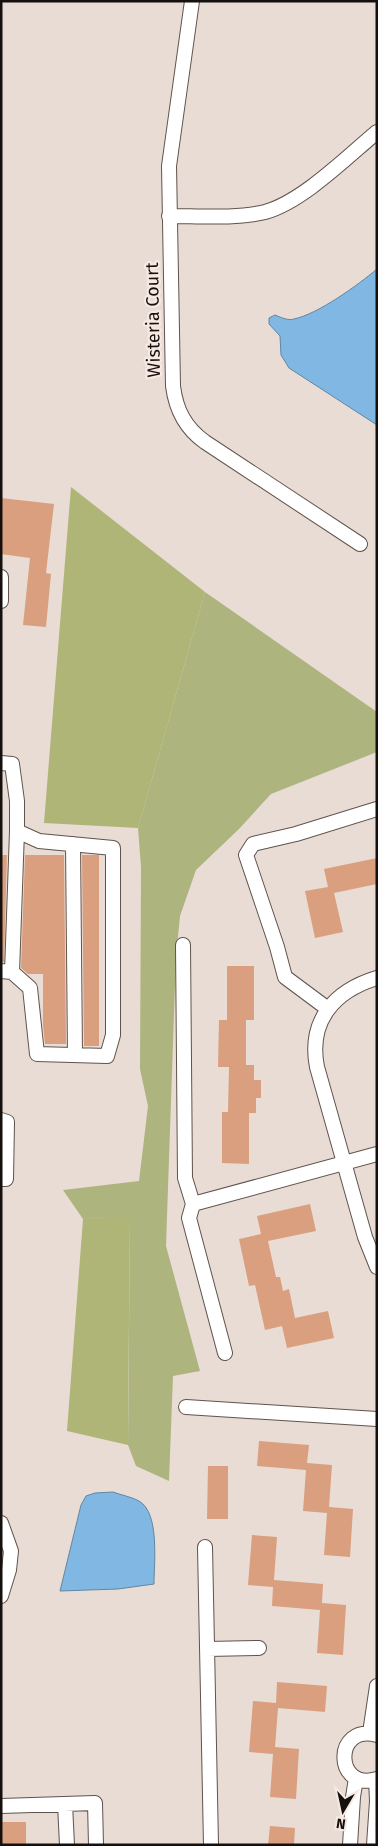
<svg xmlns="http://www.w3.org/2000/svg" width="378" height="1846" font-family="'Fira Sans',sans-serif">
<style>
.green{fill:#aeb47e}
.forest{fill:#aeb576}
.water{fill:#81b8e3;stroke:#6186a3}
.building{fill:#da9f7e}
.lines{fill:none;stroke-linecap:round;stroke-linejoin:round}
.minor-casing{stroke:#5f534d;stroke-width:16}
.minor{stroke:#fff;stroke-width:14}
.labels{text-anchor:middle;stroke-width:4.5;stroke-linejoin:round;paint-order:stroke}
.street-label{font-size:18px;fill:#15100e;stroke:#f7e9e2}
</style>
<rect width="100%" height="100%" fill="#e9dcd5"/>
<path class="green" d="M205,592L377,712V752L271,794L239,829L196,870L180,916L176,957L166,1246L200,1371L173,1376L169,1481L136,1466L128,1445L130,1218L83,1219L63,1190L139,1181L148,1106L140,1069L141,867L138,828Z"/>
<path class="forest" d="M71,487L205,592L138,828L44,823Z
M130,1217L128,1418V1445L67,1431L83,1219Z"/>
<path class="water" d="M377,269V425L289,368L281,355L280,336L269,324V318L275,315C280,317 288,321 294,319C318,314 358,285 377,269Z
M113,1492C121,1495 132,1497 139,1501C160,1513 154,1563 154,1584L118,1589L60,1591L81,1505L86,1496L95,1493Z"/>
<path class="building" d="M1,498L54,504L46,573L51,574L46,627L23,625L30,558L1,554Z
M1,855H7L4,962H1Z
M25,855H64L66,1044H45L43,1025V974H28L21,968Z
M82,855H99V1046H84Z
M377,858V884L334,893L343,932L315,938L305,891L328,887L324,869Z
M227,966H254V1020H246V1065H254V1080H261V1098H256V1113H249V1164L222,1163V1112H228L229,1067H218L219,1020H227Z
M310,1204L316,1231L268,1241L276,1277H280L283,1291L289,1289L295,1318L328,1311L334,1338L287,1348L282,1326L265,1330L255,1285L249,1286L239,1239L261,1234L257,1216Z
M259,1441L309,1445L307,1463L332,1465L329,1507L353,1509L350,1557L324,1555L327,1513L303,1511L306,1470L257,1466Z
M208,1466H228V1519H207Z
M252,1535L277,1537L274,1580L323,1584L322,1603L346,1605L343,1655L317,1653L320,1610L272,1606L273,1587L248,1585Z
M277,1682L327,1686L325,1712L278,1708L275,1747L299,1749L296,1799L270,1797L273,1754L249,1752L253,1701L276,1703Z
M1,1822H26V1845H1Z
M270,1826L295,1828L294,1845H268Z"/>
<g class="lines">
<g class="minor-casing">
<path id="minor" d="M192,1L169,166L173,386C176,410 185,428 205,442L360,544
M169,216C199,216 236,219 265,212C302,202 347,157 377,132
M1,577V601
M1,763L12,764L17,801V831L39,841L113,848V1035L107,1056L37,1054L30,988L12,972L1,971
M73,844L75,1055
M183,945L185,1178L193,1204L189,1218L225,1353
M12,972L17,831
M377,978C334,991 308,1021 317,1067L365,1237L377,1267
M328,1009L285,977L277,947L246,855L253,844L296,834L377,809
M1,1120L7,1122L6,1179H1
M193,1204L377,1154
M186,1407L377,1419
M1,1523L11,1551L9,1570L1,1596
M205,1547L211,1845
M207,1649L259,1648
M370,1733L377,1686
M377,1735C333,1723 334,1792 377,1779
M65,1804L67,1845
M1,1806L95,1803L96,1845
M350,1845L353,1797L356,1778
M374,1845L377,1801L376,1780"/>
</g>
<use href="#minor" class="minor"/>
</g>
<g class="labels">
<g class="street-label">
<text transform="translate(153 320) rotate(-91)" y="6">Wisteria Court</text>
</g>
</g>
<rect width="378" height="1846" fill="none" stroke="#15100e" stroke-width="5"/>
<g transform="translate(343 1811) rotate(189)" stroke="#f7e9e2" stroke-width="4" paint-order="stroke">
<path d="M0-4L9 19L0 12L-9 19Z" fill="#15100e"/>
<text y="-8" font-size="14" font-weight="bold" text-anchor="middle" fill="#15100e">N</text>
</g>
</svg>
